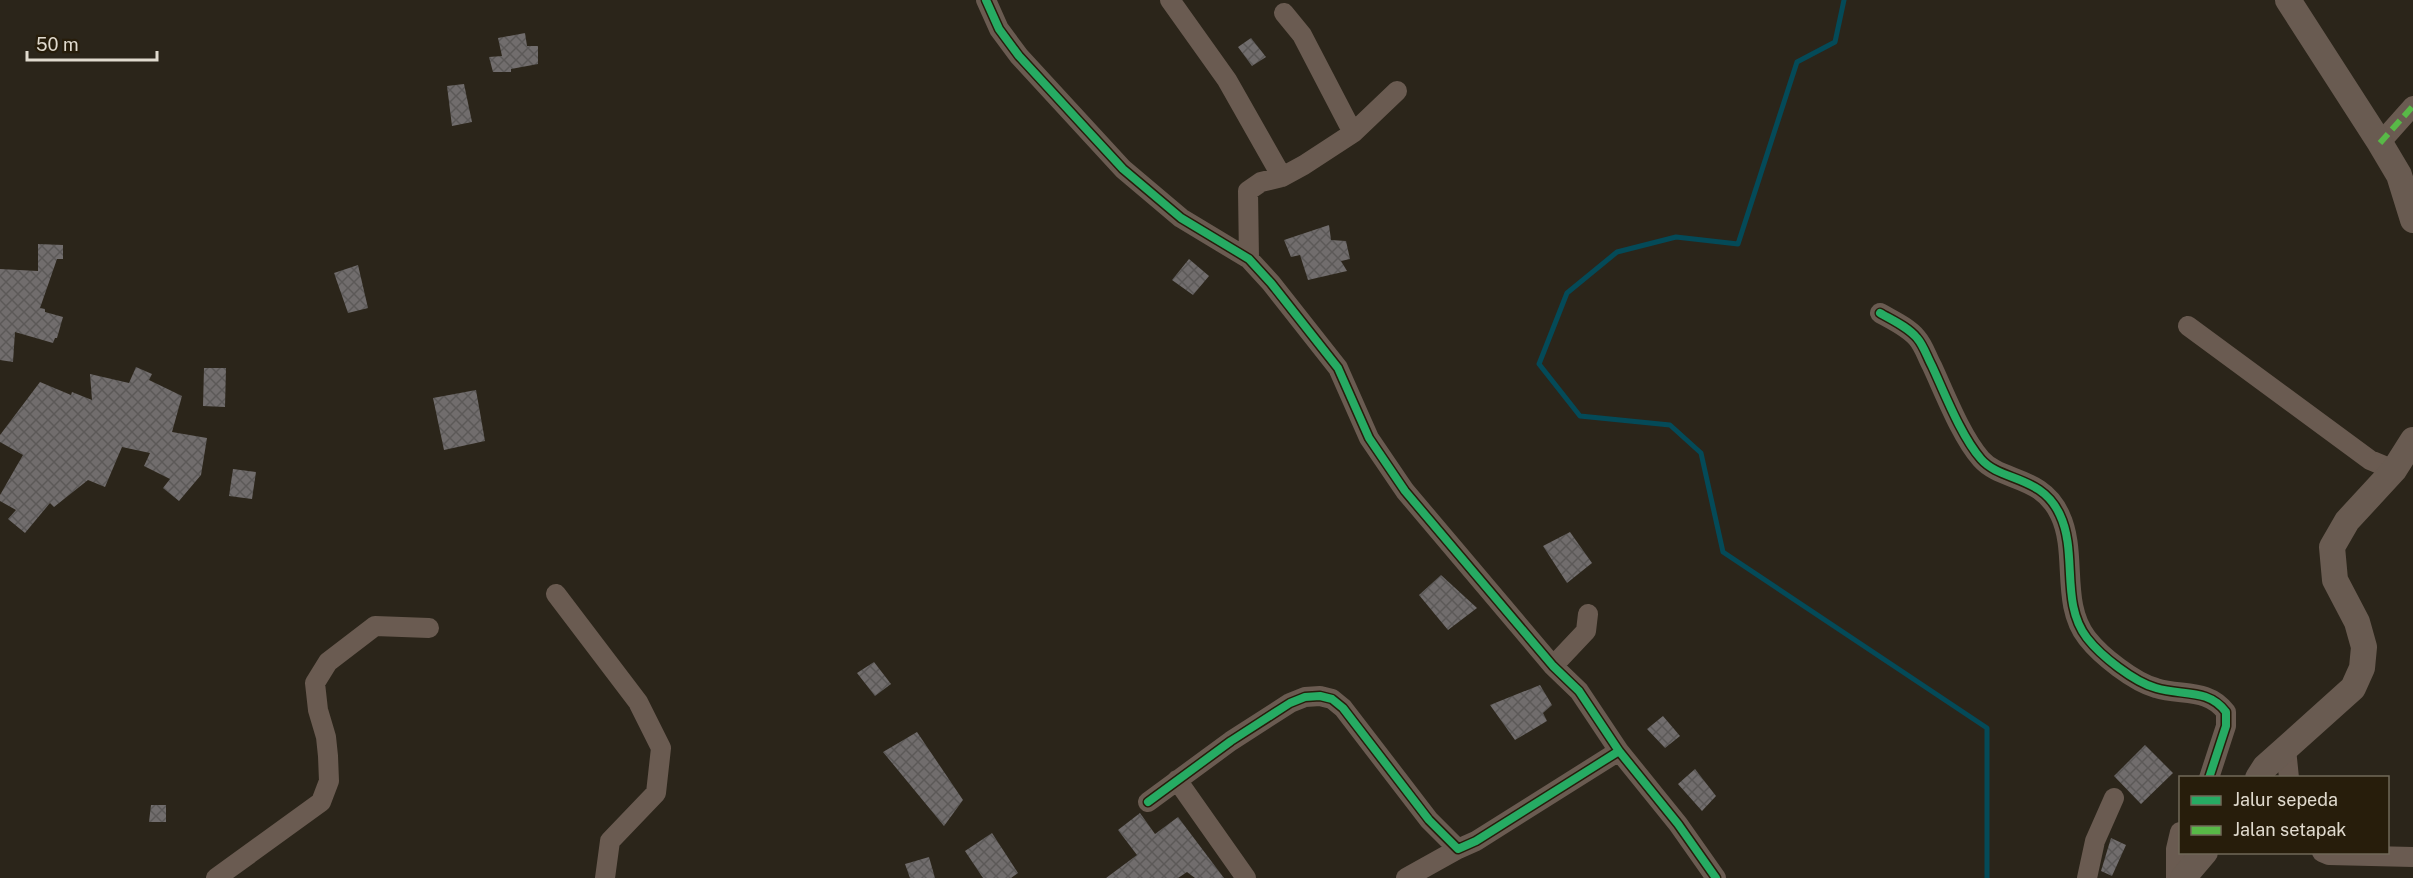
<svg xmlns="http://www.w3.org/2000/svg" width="2413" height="878" font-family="'Public Sans',sans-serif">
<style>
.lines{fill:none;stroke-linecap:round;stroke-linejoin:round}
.stream{stroke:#044a58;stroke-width:5}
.building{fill:url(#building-cross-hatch)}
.minor{stroke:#6a5b51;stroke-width:20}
.major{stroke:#695b51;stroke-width:26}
.quiet{stroke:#58b947;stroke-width:6;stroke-dasharray:12 6;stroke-linecap:butt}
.cycleway-casing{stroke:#271d0b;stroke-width:11}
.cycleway{stroke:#26ab63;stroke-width:8}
</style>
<defs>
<pattern id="building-cross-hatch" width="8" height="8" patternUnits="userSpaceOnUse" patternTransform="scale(1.5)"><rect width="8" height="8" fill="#716d6d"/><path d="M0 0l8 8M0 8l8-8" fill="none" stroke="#5c5958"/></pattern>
</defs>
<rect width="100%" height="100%" fill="#2b251a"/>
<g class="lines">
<path class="stream" d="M1844,0L1835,42L1797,62L1738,244L1676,237L1617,252L1567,293L1539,364L1580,416L1670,425L1701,453L1723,552L1987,728V878"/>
</g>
<path class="building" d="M525,33L527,46H538V64L511,69V72H493L489,57L502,56L498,38Z
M1251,38L1266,57L1252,66L1238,47Z
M464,84L472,122L452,126L447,86Z
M1329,225L1331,240L1346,241L1350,259L1341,261L1347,271L1308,280L1300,255L1291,257L1284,240Z
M38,244L63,245V259H57L40,308L45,309V312L63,317L57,338H55L53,343L15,332L13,362L0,360V269L38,271Z
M1189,259L1209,276L1193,295L1172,280Z
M358,265L368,308L348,313L334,273Z
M136,367L152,374L149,380L182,396L172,432L207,438L201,475L179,501L163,488L170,479L144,466L150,453L122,447L105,487L88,480L54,507L50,503L25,533L8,519L16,510L0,501V495L23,455L0,442V435L40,382L71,395L72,392L92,400L90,374L129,383Z
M204,368H226L225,407L203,406Z
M476,390L485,441L444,450L433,398Z
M233,469L256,472L252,499L229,496Z
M1570,532L1592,563L1567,583L1543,546Z
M1441,575L1477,608L1448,630L1419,595Z
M874,662L891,684L875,696L857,673Z
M1540,685L1552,705L1543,713L1547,721L1515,740L1490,705Z
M1663,716L1680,736L1665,748L1647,729Z
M917,732L963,800L944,826L883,752Z
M2145,745L2173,773L2141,804L2114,776Z
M1695,769L1716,796L1702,811L1678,784Z
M151,805H166V822H149Z
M1140,813L1155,834L1178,817L1224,878H1195L1187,872L1178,878H1106L1137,855L1118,830Z
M992,833L1018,873L1011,878H983L965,851Z
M2111,838L2126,845L2112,876L2101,871Z
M929,857L935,878H910L905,864Z"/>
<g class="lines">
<path class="minor" d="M986,0L999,29L1019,56L1123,169L1181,218L1249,259L1271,283L1338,368L1369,438L1405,491L1553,666L1579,691L1619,751L1678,824L1716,878
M1170,0L1227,80L1282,177
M1284,13L1302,35L1353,133
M2380,143L2413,106
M1249,259L1248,191L1261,182L1282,177L1304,165L1353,133L1397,91
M1880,313C1892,320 1908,327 1917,338C1924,346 1927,357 1932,366C1945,394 1961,436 1981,459C2001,482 2042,475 2060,515C2078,553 2060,603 2087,638C2101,656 2134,682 2156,688C2182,696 2208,688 2226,712V726L2209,778
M2188,326L2370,460L2394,470
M556,594L638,702L661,748L656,793L610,841L605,878
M1553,666L1586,631L1588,614
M2286,749L2289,778
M1177,780L1246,878
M1148,802L1231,741L1290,703L1305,697L1320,696L1332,699L1343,708L1429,820L1458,849L1476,841L1619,751
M2322,852L2329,855L2413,857
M216,878L321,802L329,781L328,756L326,737L318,710L315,683L328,662L375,626L429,628
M1406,878L1458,849
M2087,878L2095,841L2114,798
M2176,878V849L2180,832"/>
<path class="major" d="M2288,0L2380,143L2399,175L2413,220
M2258,778L2265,767L2353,688L2362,668L2364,647L2357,622L2335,580L2332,547L2347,521L2394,470L2413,440
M2183,878L2205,852"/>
<path class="quiet" d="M2380,143L2413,106"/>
<g class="cycleway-casing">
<path id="cycleway" d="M986,0L999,29L1019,56L1123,169L1181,218L1249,259L1271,283L1338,368L1369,438L1405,491L1553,666L1579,691L1619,751L1678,824L1716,878
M1880,313C1892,320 1908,327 1917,338C1924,346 1927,357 1932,366C1945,394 1961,436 1981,459C2001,482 2042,475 2060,515C2078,553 2060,603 2087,638C2101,656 2134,682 2156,688C2182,696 2208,688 2226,712V726L2209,778
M1148,802L1231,741L1290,703L1305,697L1320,696L1332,699L1343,708L1429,820L1458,849L1476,841L1619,751"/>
</g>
<use href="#cycleway" class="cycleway"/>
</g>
<rect x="2179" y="776" width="210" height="78" fill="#271d0b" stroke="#716959" stroke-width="1.5"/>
<rect x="2191" y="796" width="30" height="9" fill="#26ab63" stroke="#716959" stroke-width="1.5"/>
<text x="2233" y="806" font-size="18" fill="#e0dace">Jalur sepeda</text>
<rect x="2191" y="826" width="30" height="9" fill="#58b947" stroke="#716959" stroke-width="1.5"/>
<text x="2233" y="836" font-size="18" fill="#e0dace">Jalan setapak</text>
<path d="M27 51v9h130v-9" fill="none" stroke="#e0dace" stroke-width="3"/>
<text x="36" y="51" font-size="18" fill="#e0dace" stroke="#271d0b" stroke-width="4.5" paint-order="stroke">50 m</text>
</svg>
